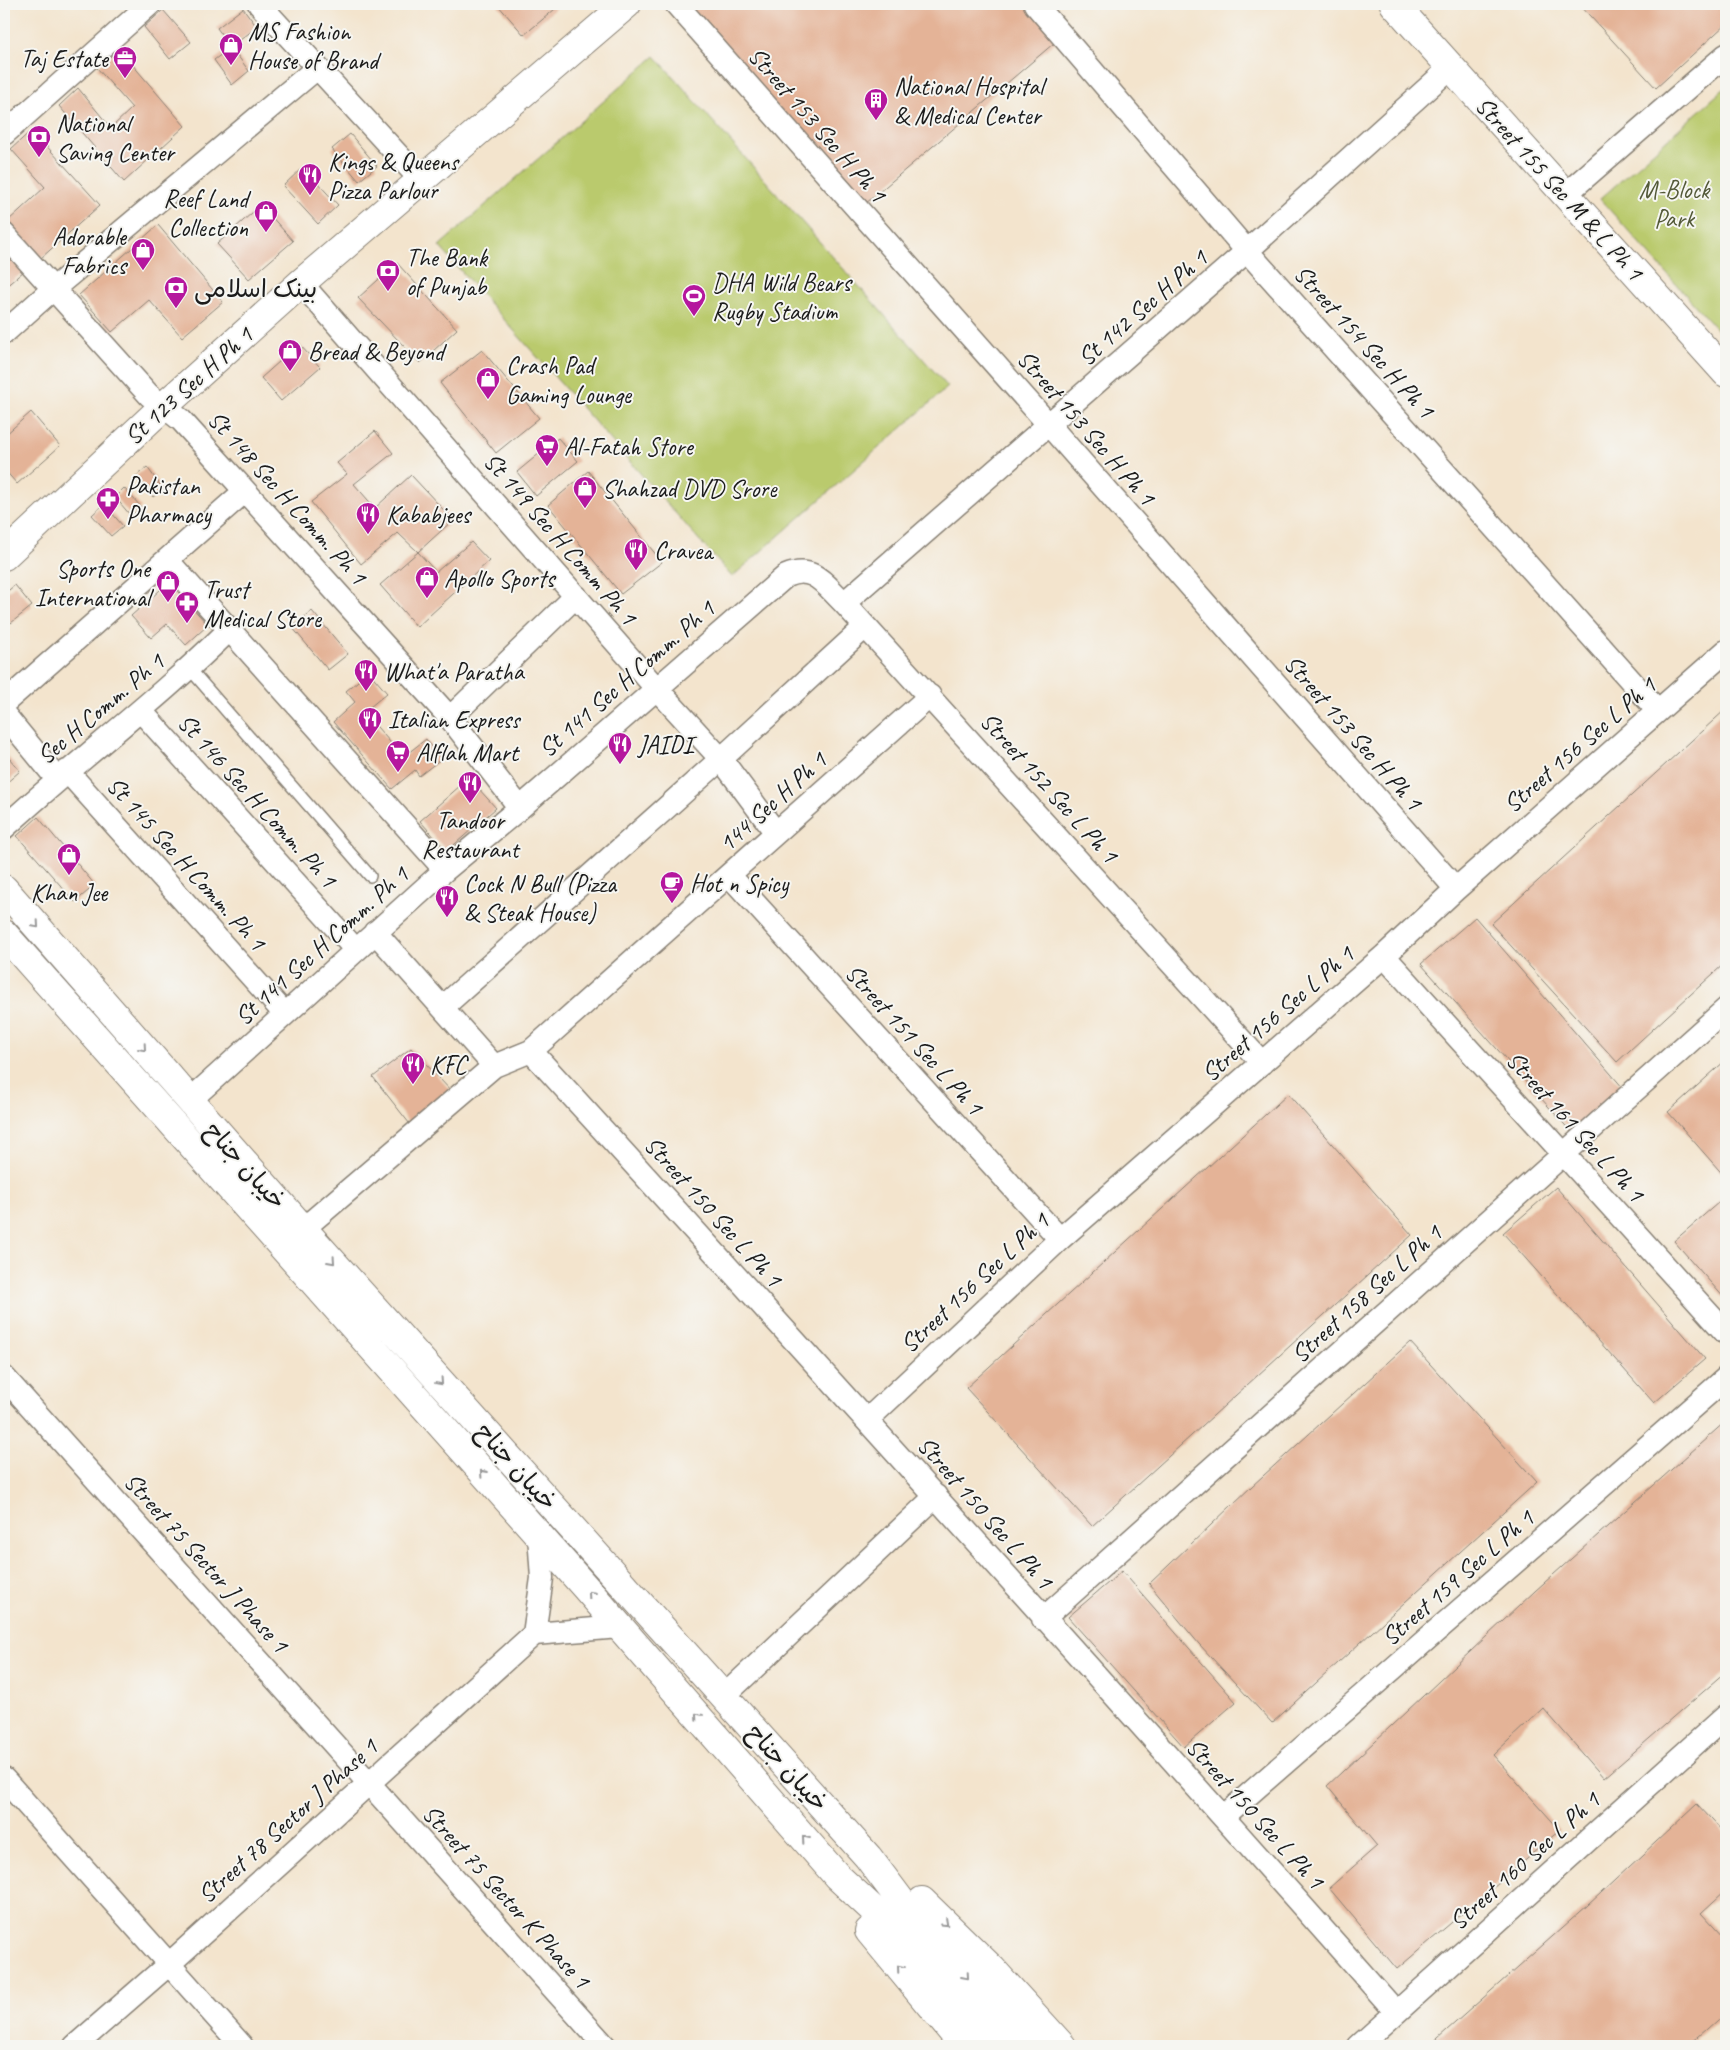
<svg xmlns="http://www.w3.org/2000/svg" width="1730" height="2050" font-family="Caveat,'Playpen Sans Arabic',sans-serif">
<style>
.green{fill:#baca6d;stroke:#6b7344}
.building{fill:#e4b397}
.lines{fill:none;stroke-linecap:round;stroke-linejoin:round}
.lane-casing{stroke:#888074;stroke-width:14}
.street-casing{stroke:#888074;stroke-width:25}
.secondary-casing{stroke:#888074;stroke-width:30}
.lane{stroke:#fff;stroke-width:11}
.street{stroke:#fff;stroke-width:22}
.secondary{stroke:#fff;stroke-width:28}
.oneway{stroke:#999}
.labels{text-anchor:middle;stroke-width:4;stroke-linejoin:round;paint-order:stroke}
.poi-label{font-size:25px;fill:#1c1c1c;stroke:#f6f6f2;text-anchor:start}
.street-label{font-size:25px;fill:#1c1c1c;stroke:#f6f6f2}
.park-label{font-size:25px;fill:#535938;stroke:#f6f6f2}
</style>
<rect width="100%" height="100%" fill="#f6f6f2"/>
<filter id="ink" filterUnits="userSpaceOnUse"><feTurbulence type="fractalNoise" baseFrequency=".02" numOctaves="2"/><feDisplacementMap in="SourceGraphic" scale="10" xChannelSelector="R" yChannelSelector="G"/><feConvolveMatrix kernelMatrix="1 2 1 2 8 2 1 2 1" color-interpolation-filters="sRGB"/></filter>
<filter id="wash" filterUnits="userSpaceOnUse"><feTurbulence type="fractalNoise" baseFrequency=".0096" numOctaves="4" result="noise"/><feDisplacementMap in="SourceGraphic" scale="20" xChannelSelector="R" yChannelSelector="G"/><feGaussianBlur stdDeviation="1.12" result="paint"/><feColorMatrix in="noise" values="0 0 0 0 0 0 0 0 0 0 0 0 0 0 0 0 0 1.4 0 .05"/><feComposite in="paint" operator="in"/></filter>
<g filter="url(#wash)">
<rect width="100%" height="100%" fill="#f3e4cd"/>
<path class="green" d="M655,56L948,387L732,577L439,246Z
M1726,87V340L1600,199Z"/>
<g id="blocks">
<path class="building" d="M497,4H561L524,35Z
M684,4H1029L1060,38L865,204Z
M1579,4H1726V24L1656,88Z
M243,8L257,27L231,47L217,28Z
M163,10L191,42L170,59L144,27Z
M231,47L249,71L232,85L214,60Z
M119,49L185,126L124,182L59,106L78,88L111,128L132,108L97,68Z
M32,130L100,205L40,259L8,221L45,187L11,149Z
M350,134L377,166L359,181L332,149Z
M303,167L338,205L318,224L283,186Z
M261,205L293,241L249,279L217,244Z
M158,225L223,302L182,337L149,300L112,332L79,295Z
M4,248L24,271L4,288Z
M397,263L457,329L420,363L358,298Z
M299,344L320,367L281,401L261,378Z
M482,350L539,418L496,453L440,383Z
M31,412L60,446L17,484L4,469V436Z
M375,431L393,453L354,484L375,508L411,475L453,520L418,552L398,533L361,564L311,502L347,474L337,463Z
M558,438L578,461L536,496L517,472Z
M147,467L163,489L153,497L136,476Z
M588,471L662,562L621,594L548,505Z
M124,488L141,507L131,516L115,497Z
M104,504L123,526L111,536L92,515Z
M471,542L489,561L417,627L380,585L418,552L436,572Z
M169,582L208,625L186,645L167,624L151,638L131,616Z
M15,585L32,606L11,623L4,614V594Z
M312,611L348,654L328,670L292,627Z
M369,672L387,693L364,712L403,757L426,739L441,759L419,776L415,770L392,789L333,722L355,702L346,691Z
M1726,709V962L1617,1062L1491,924Z
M4,752L20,771L4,785Z
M469,778L496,808L447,851L420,821Z
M38,817L95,885L75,902L17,836Z
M1475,917L1624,1089L1573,1134L1421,964Z
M411,1048L453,1093L413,1128L373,1077Z
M1726,1060V1178L1668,1112Z
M1288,1094L1412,1235L1092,1526L966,1388Z
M1556,1187L1705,1359L1654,1403L1503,1233Z
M1726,1196V1300L1674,1241Z
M1410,1342L1537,1482L1272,1723L1199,1644L1149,1584L1252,1486Z
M1726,1421V1672L1604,1778L1543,1708L1493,1755L1560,1830L1397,1969L1329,1888L1377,1846L1327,1786L1535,1591Z
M1122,1571L1236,1702L1184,1747L1068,1617Z
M1697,1804L1726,1835V1890L1701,1913L1726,1940V2012L1705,2031L1688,2046H1429L1588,1905Z"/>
</g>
</g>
<g filter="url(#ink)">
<use href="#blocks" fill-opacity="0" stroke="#888074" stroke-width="1"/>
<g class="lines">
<g class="lane-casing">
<path id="lane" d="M190,669L370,876"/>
</g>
<g class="street-casing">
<path id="street" d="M259,4L420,179
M676,4L1049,425L1456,889
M1035,4L1247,251L1658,711
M4,134L150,4
M1567,193L1726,55
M4,234L149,395L181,420L450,718L520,808
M301,283L656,688L721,759L776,833
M4,333L53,289L317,68
M168,561L445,870
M844,603L1247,251L1450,68
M4,703L245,491
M141,711L355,949
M4,714L57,779
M450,718L576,596
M67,771L285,1014
M4,828C78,760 158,700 230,629
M730,876L1060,1239
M375,932L494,1066
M1384,956L1726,1333
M443,1007L721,759L865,627
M531,1051C821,1369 1111,1689 1396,2012
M189,1101L445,870L520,808L786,576C814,564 825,585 844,603L1262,1063
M303,1229L494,1066L531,1051L930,696
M4,1377L605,2046
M867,1420L1060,1239L1384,956L1456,889L1726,651
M1043,1619L1726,1009
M534,1634L620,1627
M724,1696L936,1496
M4,1779L242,2046
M1223,1817L1726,1378
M75,2046L168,1965L534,1634L542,1578L539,1535
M1359,2046L1726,1716"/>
</g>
<g class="secondary-casing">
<path id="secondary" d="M1394,4L1726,373
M4,556L164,406L301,283L627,4
M4,889L303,1229L868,1857L904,1905L1027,2046
M4,934L585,1587L837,1876L880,1916L995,2046
M922,1901L992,1969L1062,2046
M869,1931L964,2046"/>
</g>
<use href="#lane" class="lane"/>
<use href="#street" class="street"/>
<use href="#secondary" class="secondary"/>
</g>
<defs><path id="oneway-chevron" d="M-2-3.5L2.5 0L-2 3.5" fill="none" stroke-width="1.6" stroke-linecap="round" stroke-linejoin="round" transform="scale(1.25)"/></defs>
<g class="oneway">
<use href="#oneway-chevron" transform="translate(36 925) rotate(49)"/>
<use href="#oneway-chevron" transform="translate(143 1048) rotate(49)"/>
<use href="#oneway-chevron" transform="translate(332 1261) rotate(48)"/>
<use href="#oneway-chevron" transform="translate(440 1382) rotate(48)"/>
<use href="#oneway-chevron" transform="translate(483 1473) rotate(-132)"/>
<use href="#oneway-chevron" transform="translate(591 1594) rotate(-131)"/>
<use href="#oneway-chevron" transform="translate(698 1716) rotate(-131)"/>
<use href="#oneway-chevron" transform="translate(805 1839) rotate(-131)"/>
<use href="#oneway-chevron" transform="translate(945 1923) rotate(43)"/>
<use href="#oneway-chevron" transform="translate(900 1968) rotate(-130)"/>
<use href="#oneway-chevron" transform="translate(966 1976) rotate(49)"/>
</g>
</g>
<defs>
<g id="shop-pin" transform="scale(1.25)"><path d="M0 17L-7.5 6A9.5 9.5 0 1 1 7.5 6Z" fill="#b5179e" stroke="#f6f6f2"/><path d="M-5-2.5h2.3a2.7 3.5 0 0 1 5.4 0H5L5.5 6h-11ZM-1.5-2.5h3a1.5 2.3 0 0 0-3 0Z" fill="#fff"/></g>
<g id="office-pin" transform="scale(1.25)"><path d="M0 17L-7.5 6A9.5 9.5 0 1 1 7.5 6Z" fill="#b5179e" stroke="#f6f6f2"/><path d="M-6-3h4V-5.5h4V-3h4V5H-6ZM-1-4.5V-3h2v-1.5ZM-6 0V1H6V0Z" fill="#fff"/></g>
<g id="building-pin" transform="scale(1.25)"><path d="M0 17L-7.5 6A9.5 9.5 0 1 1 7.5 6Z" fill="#b5179e" stroke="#f6f6f2"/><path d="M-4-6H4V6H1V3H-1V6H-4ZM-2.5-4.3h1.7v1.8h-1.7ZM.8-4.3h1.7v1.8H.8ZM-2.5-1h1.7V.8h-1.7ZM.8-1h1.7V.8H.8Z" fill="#fff"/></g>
<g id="bank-pin" transform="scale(1.25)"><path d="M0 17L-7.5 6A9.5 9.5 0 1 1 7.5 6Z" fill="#b5179e" stroke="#f6f6f2"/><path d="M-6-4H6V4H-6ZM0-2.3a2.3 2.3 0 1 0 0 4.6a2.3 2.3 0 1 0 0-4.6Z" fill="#fff"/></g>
<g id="restaurant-pin" transform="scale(1.25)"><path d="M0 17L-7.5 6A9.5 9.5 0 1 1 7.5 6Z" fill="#b5179e" stroke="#f6f6f2"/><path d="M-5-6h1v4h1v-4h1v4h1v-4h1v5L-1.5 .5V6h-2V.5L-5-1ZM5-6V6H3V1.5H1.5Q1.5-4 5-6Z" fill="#fff"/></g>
<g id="stadium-pin" transform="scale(1.25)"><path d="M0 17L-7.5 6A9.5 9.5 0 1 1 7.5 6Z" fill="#b5179e" stroke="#f6f6f2"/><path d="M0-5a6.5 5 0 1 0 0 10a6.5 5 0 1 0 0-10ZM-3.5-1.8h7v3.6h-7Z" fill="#fff"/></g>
<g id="supermarket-pin" transform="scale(1.25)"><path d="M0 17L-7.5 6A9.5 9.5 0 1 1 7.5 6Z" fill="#b5179e" stroke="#f6f6f2"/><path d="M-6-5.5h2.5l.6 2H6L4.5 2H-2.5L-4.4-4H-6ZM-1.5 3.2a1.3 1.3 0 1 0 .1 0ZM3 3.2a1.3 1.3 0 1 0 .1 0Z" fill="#fff"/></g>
<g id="pharmacy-pin" transform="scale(1.25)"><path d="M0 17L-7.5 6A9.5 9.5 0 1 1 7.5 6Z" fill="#b5179e" stroke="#f6f6f2"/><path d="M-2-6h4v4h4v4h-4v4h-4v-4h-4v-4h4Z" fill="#fff"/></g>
<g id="cafe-pin" transform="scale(1.25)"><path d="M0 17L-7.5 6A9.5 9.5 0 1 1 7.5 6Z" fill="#b5179e" stroke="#f6f6f2"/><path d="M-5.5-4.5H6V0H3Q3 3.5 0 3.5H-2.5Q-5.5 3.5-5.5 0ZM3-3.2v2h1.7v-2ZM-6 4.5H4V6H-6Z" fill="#fff"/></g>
</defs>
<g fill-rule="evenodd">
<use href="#shop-pin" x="231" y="45"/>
<use href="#office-pin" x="125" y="58"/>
<use href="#building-pin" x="876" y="100"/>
<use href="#bank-pin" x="39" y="137"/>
<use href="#restaurant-pin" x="310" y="175"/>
<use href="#shop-pin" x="266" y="212"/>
<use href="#shop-pin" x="143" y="250"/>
<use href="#bank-pin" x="388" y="271"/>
<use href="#bank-pin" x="176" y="288"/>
<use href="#stadium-pin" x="694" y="296"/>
<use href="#shop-pin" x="290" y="351"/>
<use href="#shop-pin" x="488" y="379"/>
<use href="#supermarket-pin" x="547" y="446"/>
<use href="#shop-pin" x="585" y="488"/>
<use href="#pharmacy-pin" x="108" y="499"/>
<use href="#restaurant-pin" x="368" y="514"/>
<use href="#restaurant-pin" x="636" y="550"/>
<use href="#shop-pin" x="427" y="578"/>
<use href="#shop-pin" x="168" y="582"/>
<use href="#pharmacy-pin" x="187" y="603"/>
<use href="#restaurant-pin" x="366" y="671"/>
<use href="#restaurant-pin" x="370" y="719"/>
<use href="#restaurant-pin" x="620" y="744"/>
<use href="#supermarket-pin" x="398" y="752"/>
<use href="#restaurant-pin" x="470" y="783"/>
<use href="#shop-pin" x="69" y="855"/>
<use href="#cafe-pin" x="672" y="883"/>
<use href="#restaurant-pin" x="447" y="897"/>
<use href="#restaurant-pin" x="413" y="1064"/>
</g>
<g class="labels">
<g class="poi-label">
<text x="248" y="40">MS Fashion<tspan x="248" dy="29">House of Brand</tspan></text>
<text x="108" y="67" text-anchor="end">Taj Estate</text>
<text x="894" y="95">National Hospital<tspan x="894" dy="29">&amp; Medical Center</tspan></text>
<text x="56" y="132">National<tspan x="56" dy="29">Saving Center</tspan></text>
<text x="328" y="170">Kings &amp; Queens<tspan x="328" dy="29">Pizza Parlour</tspan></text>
<text x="248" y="207" text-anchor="end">Reef Land<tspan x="248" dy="29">Collection</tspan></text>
<text x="126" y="245" text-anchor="end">Adorable<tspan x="126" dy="29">Fabrics</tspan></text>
<text x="406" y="266">The Bank<tspan x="406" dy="29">of Punjab</tspan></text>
<text x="712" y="291">DHA Wild Bears<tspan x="712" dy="29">Rugby Stadium</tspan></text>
<text x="194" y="297">بینک اسلامی</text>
<text x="308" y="360">Bread &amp; Beyond</text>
<text x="506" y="374">Crash Pad<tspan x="506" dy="29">Gaming Lounge</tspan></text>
<text x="564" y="455">Al-Fatah Store</text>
<text x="126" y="494">Pakistan<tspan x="126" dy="29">Pharmacy</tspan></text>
<text x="602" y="497">Shahzad DVD Srore</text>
<text x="386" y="523">Kababjees</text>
<text x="654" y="559">Cravea</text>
<text x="150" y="577" text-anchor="end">Sports One<tspan x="150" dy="29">International</tspan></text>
<text x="444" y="587">Apollo Sports</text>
<text x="204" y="598">Trust<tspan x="204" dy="29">Medical Store</tspan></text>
<text x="384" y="680">What'a Paratha</text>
<text x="388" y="728">Italian Express</text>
<text x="638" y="753">JAIDI</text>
<text x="416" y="761">Alflah Mart</text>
<text x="470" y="829" text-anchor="middle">Tandoor<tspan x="470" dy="29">Restaurant</tspan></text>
<text x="464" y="892">Cock N Bull (Pizza<tspan x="464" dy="29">&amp; Steak House)</tspan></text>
<text x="690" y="892">Hot n Spicy</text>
<text x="69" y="901" text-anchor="middle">Khan Jee</text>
<text x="430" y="1073">KFC</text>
</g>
<g class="street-label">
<text transform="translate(818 124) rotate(49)" y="9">Street 153 Sec H Ph 1</text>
<text transform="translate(1560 188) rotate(48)" y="9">Street 155 Sec M &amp; L Ph 1</text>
<text transform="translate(1142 307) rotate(-41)" y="9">St 142 Sec H Ph 1</text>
<text transform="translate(1365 341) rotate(48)" y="9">Street 154 Sec H Ph 1</text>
<text transform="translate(188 385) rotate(-42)" y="9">St 123 Sec H Ph 1</text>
<text transform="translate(1087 427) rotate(49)" y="9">Street 153 Sec H Ph 1</text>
<text transform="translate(288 497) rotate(48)" y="9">St 148 Sec H Comm. Ph 1</text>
<text transform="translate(561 538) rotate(49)" y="9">St 149 Sec H Comm Ph 1</text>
<text transform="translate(626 678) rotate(-41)" y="9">St 141 Sec H Comm. Ph 1</text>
<text transform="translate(100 708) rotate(-40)" y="9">Sec H Comm. Ph 1</text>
<text transform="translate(1354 732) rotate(49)" y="9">Street 153 Sec H Ph 1</text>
<text transform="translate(1579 744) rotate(-41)" y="9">Street 156 Sec L Ph 1</text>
<text transform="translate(1050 787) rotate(48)" y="9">Street 152 Sec L Ph 1</text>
<text transform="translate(258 800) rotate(48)" y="9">St 146 Sec H Comm. Ph 1</text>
<text transform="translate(772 801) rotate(-42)" y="9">144 Sec H Ph 1</text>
<text transform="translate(187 863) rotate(48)" y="9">St 145 Sec H Comm. Ph 1</text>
<text transform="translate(321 945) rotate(-42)" y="9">St 141 Sec H Comm. Ph 1</text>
<text transform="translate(1277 1013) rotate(-41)" y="9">Street 156 Sec L Ph 1</text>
<text transform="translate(915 1039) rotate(48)" y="9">Street 151 Sec L Ph 1</text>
<text transform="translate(1576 1126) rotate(48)" y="9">Street 161 Sec L Ph 1</text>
<text transform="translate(246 1165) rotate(48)" y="9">خیبان جناح</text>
<text transform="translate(714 1211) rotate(48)" y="9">Street 150 Sec L Ph 1</text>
<text transform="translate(974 1282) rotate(-43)" y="9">Street 156 Sec L Ph 1</text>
<text transform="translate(1366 1293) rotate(-42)" y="9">Street 158 Sec L Ph 1</text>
<text transform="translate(517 1466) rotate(48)" y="9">خیبان جناح</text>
<text transform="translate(986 1512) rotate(49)" y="9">Street 150 Sec L Ph 1</text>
<text transform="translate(207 1562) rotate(48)" y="9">Street 75 Sector J Phase 1</text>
<text transform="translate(1457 1577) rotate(-41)" y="9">Street 159 Sec L Ph 1</text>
<text transform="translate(788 1767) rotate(48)" y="9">خیبان جناح</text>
<text transform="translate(1256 1813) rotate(48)" y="9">Street 150 Sec L Ph 1</text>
<text transform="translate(287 1820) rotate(-42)" y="9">Street 78 Sector J Phase 1</text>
<text transform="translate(1524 1860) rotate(-42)" y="9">Street 160 Sec L Ph 1</text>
<text transform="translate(507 1896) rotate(48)" y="9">Street 75 Sector K Phase 1</text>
</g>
<g class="park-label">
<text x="1674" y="198">M-Block<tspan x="1674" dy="29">Park</tspan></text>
</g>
</g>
<rect width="1730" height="2050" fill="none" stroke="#f6f6f2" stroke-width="20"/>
</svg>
